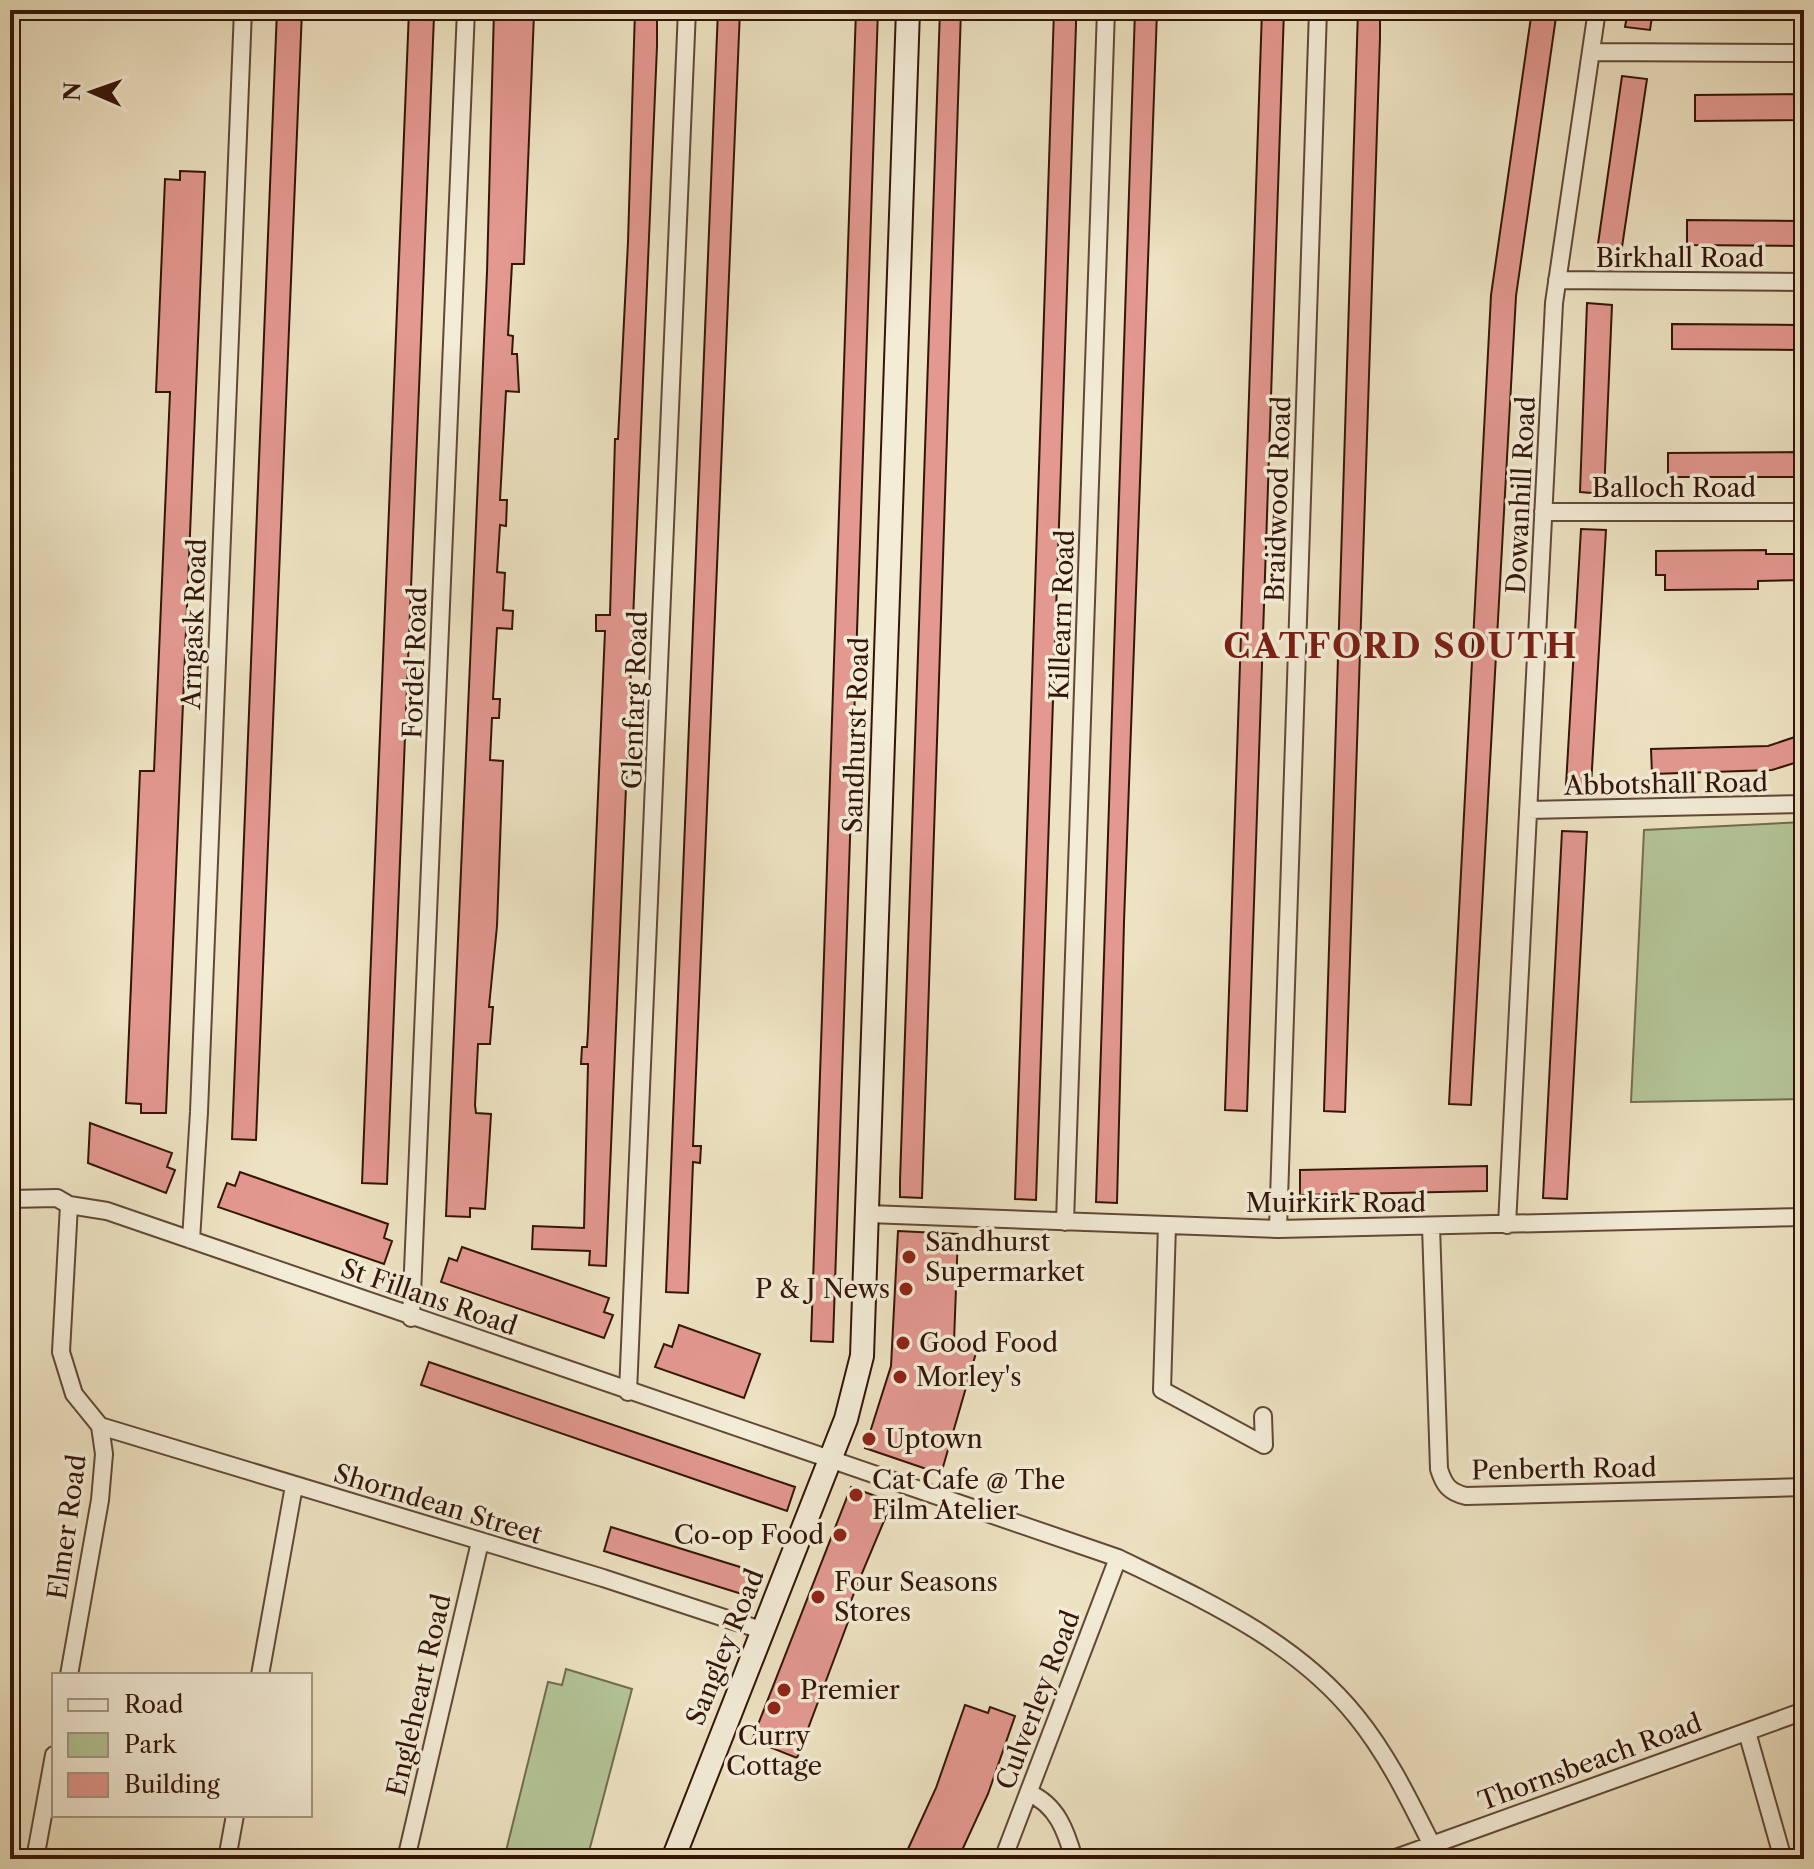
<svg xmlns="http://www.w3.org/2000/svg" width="1814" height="1869" font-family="'Libre Caslon Text',serif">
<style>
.green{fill:#b3c497;stroke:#746c50;stroke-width:2}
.building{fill:#e39890;stroke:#341508;stroke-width:2}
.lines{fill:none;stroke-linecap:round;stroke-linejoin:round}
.street-casing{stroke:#624836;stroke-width:20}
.secondary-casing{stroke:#341508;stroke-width:26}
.street{stroke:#f3ecd7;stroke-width:16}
.secondary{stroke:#f3ecd7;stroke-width:22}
.poi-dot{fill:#8f2418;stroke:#f3ecd7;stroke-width:3}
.labels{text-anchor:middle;stroke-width:7;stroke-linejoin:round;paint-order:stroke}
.street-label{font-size:26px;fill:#341508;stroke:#f3ecd7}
.poi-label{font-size:26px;fill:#341508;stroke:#f3ecd7;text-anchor:start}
.district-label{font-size:34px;font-weight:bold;letter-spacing:2px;fill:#7a1f14;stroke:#f3ecd7}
</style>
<rect width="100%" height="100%" fill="#ede2c2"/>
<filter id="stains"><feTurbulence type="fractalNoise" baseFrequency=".0025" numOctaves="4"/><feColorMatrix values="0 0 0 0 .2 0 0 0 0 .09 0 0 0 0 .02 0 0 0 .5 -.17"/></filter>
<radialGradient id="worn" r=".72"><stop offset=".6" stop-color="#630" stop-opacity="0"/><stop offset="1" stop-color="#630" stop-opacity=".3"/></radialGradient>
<path class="green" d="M1804,822V1099L1631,1102L1644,830Z
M566,1669L632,1689L587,1859H504L548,1682L562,1685Z"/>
<path class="building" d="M277,10H302L256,1140L232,1139Z
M409,10H434V16L387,1184L362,1183Z
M494,10L534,14L524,264H512L508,335L513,336L512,354H517L519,392L506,391L500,500H507L506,526L500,525L497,572L505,573L503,610L513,611L512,629L497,628L493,699H500L499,718H492L490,760L503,761L497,926L489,1007H493L490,1044H478L475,1105L476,1113L491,1114L487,1179L485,1209L470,1208V1217L446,1216L487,272Z
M635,10H657V46L606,1266L589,1265L590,1251L532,1249L533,1226L584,1228L588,1064H581L582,1047H587L588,1031L605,631H596V615H610L615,439H618L628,242Z
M718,10H740L693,1146H701L700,1163L693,1162L688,1293L666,1292Z
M856,10H878L833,1342L811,1341Z
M940,10H961L922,1198L900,1197V1181Z
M1054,10H1076V25L1036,1200L1015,1199Z
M1135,10H1157L1156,40L1124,922L1117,1203L1096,1202Z
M1262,10H1284L1247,1111L1225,1110Z
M1358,10H1380V38L1345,1112L1324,1111Z
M1532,10H1557L1516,296L1471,1105L1449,1104L1491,295Z
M1628,10H1653L1650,30L1625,27Z
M1622,76L1647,79L1621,254L1597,251Z
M1803,94V120L1695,121V95Z
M180,171L205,172L166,1113H141V1104L126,1103L140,771H154L167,463L170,392H156L165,179L180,180Z
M1687,220L1804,221V246L1687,245Z
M1587,303L1612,305L1604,494L1580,492Z
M1672,324L1798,325V350L1672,349Z
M1804,452V477H1668V453Z
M1581,529L1606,530L1591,786L1566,785Z
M1766,550V554H1804V580L1758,581V589L1665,590V575H1656V551Z
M1804,734V760L1772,770L1652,774L1651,749L1768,746Z
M1562,831L1587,832L1567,1199L1543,1198Z
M90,1123L172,1153L167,1167L175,1170L166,1193L88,1163Z
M1487,1166V1191L1300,1195V1170Z
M240,1172L388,1224L384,1238L392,1241L384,1264L218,1207L227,1183L235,1186Z
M898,1231L958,1234L954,1342L978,1346L941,1474L865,1448L891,1366Z
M462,1247L609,1298L604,1312L613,1315L604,1338L441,1282L449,1258L457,1261Z
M679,1325L760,1354L744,1398L655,1367L664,1344L672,1347Z
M429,1362L795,1487L787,1511L421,1385Z
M851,1487L892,1502L857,1585L850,1604L854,1606L797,1758L752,1740Z
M611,1527L753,1571L745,1595L604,1551Z
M965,1705L988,1713L990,1707L1015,1716L988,1794L958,1859H936L908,1849L936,1788Z"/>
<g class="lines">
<g class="street-casing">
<path id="street" d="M1591,52L1804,53
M1557,280L1804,282
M1543,512H1804
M1528,810L1804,804
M10,1199L57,1198L69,1205L107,1211L1118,1558C1204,1600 1295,1640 1356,1716C1391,1759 1414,1810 1439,1859
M868,1214L1278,1229L1804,1217
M1065,1222L1106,10
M1167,1225L1162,1390L1264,1445L1263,1416
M1507,1225L1554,303L1597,10
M1431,1226L1439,1469C1444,1485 1449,1492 1466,1496L1804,1487
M1278,1229L1318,10
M191,1240L199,1112L243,10
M411,1318L466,10
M628,1392L687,10
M100,1426L603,1578L761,1630
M69,1675L100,1500L104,1454L100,1426L74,1394L61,1352L69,1205
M260,1675L294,1486
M1747,1732L1783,1859
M1029,1793C1057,1805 1066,1831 1074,1859
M35,1859L54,1755
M227,1859L235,1815
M406,1859L480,1542
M1003,1859L1118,1558
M1393,1859L1804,1711"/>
</g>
<g class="secondary-casing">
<path id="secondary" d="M673,1859L846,1419L862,1356L908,10"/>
</g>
<use href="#street" class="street"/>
<use href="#secondary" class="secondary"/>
</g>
<g class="poi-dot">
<circle cx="909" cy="1257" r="8"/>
<circle cx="906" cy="1289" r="8"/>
<circle cx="903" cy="1343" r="8"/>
<circle cx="900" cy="1377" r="8"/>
<circle cx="869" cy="1439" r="8"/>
<circle cx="856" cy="1495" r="8"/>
<circle cx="840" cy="1535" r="8"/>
<circle cx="818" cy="1597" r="8"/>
<circle cx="784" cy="1690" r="8"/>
<circle cx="774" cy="1708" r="8"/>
</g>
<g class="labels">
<g class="street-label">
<text x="1680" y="267">Birkhall Road</text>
<text x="1674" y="497">Balloch Road</text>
<text transform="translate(1521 495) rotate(-87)" y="9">Dowanhill Road</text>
<text transform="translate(1278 499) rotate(-88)" y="9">Braidwood Road</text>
<text transform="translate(1062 615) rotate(-88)" y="9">Killearn Road</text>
<text transform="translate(194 624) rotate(-88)" y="9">Arngask Road</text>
<text transform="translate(415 663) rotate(-88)" y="9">Fordel Road</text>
<text transform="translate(635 700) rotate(-88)" y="9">Glenfarg Road</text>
<text transform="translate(856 735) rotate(-88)" y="9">Sandhurst Road</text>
<text transform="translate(1666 784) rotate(-1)" y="9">Abbotshall Road</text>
<text x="1336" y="1212">Muirkirk Road</text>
<text transform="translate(429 1297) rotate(19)" y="9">St Fillans Road</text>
<text transform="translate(1564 1469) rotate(-1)" y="9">Penberth Road</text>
<text transform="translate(438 1504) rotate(17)" y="9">Shorndean Street</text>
<text transform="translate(67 1527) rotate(-82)" y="9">Elmer Road</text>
<text transform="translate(725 1647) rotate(-68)" y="9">Sangley Road</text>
<text transform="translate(419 1695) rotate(-77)" y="9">Engleheart Road</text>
<text transform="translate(1038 1700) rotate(-69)" y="9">Culverley Road</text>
<text transform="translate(1590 1762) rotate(-20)" y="9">Thornsbeach Road</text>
</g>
<g class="poi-label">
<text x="925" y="1251">Sandhurst<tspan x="925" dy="30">Supermarket</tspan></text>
<text x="890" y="1298" text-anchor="end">P &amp; J News</text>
<text x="919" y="1352">Good Food</text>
<text x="916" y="1386">Morley's</text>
<text x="885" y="1448">Uptown</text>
<text x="872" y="1489">Cat Cafe @ The<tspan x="872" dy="30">Film Atelier</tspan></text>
<text x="824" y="1544" text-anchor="end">Co-op Food</text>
<text x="834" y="1591">Four Seasons<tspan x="834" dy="30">Stores</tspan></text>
<text x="800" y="1699">Premier</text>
<text x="774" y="1745" text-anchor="middle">Curry<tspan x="774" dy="30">Cottage</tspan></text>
</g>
<g class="district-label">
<text x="1401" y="658">CATFORD SOUTH</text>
</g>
</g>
<rect width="1814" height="1869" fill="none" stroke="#ede2c2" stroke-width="40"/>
<rect x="12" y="12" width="1790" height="1845" fill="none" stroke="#341508" stroke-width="4"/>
<rect x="20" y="20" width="1774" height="1829" fill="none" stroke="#341508" stroke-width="2"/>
<rect x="52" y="1673" width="260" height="144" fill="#f3ecd7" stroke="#a79684" stroke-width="2"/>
<rect x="68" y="1699" width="40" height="12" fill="#f3ecd7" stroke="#a79684" stroke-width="2"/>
<text x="124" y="1713" font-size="24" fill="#341508">Road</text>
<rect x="68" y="1733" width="40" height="24" fill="#b3c497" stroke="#a79684" stroke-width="2"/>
<text x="124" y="1753" font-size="24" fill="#341508">Park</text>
<rect x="68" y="1773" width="40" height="24" fill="#e39890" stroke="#a79684" stroke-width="2"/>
<text x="124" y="1793" font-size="24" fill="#341508">Building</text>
<g transform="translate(92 92) rotate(272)" stroke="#f3ecd7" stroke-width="6" paint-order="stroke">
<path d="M0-6L14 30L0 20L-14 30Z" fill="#341508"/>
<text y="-12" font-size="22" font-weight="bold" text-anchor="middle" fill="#341508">N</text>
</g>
<rect width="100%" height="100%" filter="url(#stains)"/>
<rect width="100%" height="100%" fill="url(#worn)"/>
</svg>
